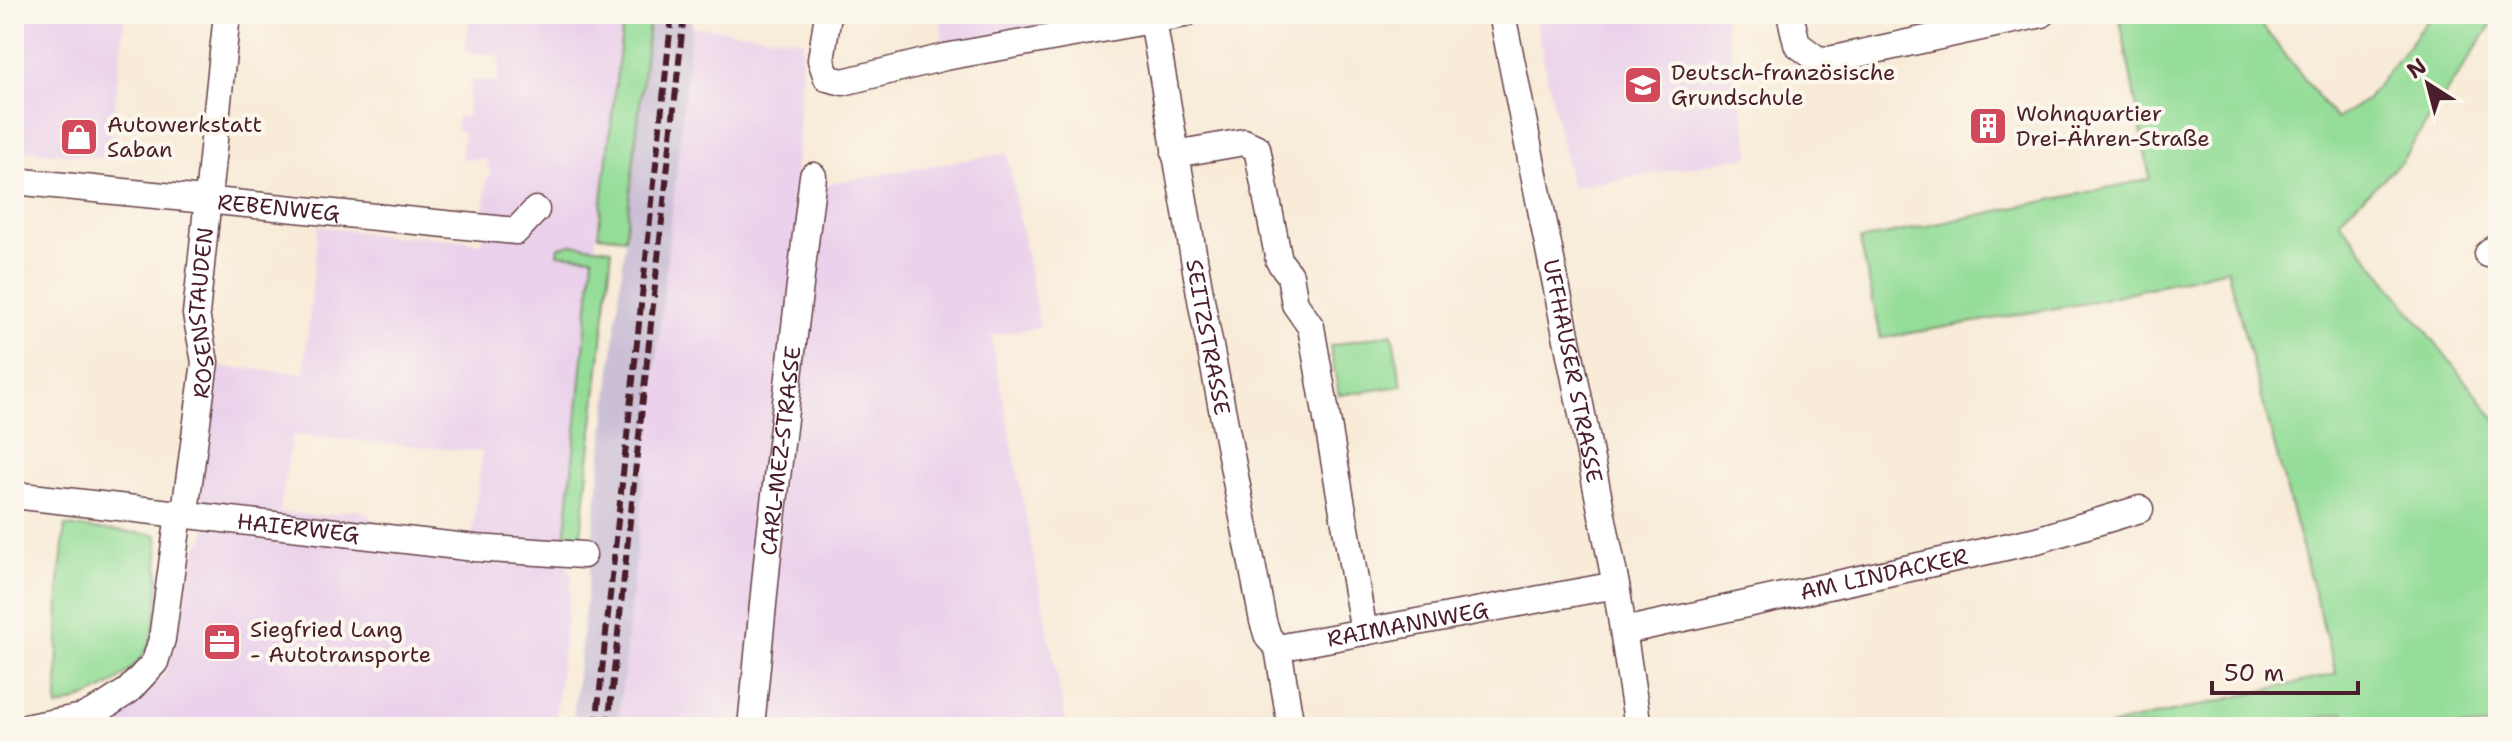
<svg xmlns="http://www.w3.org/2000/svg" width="2512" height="741" font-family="'Shantell Sans',sans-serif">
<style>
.built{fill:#ebd1eb;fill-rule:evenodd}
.industrial{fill:#cbbfd5}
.green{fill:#94dd98;stroke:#6f7e62;stroke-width:2}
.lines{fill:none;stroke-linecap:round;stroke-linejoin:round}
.minor-casing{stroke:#643e45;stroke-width:29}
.minor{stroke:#fff;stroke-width:26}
.rail{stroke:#4a1f2b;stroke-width:6;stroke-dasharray:12 6;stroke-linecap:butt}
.labels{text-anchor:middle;stroke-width:8;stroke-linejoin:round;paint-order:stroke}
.poi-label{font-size:22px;fill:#4a1f2b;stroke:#fbf7ec;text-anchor:start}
.street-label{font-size:22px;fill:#4a1f2b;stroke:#fbf7ec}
</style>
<rect width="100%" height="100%" fill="#fbf7ec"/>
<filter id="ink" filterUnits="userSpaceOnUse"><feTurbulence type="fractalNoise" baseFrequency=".0125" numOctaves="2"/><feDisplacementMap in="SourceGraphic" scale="16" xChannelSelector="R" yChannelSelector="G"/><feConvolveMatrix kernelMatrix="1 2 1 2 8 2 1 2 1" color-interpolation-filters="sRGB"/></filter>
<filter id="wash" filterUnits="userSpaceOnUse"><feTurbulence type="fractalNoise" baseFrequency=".006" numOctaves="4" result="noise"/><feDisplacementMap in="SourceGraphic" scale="32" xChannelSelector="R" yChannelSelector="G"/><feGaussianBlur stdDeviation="1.8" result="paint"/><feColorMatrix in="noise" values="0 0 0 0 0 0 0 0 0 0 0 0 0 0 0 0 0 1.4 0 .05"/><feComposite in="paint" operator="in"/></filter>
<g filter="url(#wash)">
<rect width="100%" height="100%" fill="#f8ebd8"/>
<path class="built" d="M14,14H125L109,159L14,149Z
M470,14H624L595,247L571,244L559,247L558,253L593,256L565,542L566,566L572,575L554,727H93L114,717L134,704L164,675L175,647L195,551L197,545L204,540L207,506L188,503L207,366L304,373L318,226L398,237L425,236L482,243L487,177H490L491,170H487L488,160L461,158L464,132L456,130L457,116H467L470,80L498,82L500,57L465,51ZM292,435L482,452L472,540L380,531L372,518L357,509L323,516L280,512Z
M939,14H1117L945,57Z
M1534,14H1724L1751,156L1571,188Z
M692,26L803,40L795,189L1007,153L1040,327L991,336L1067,727H618Z"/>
<path class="industrial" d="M650,14H693L618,727H572Z"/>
<path class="green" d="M624,14H650L625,238L598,235Z
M2119,14H2253L2336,119L2367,99L2432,14H2498L2401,162L2339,220L2498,422V727H2347L2344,712L2282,727H2106L2336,674L2227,269L2086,303L1881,338L1860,240L2150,179Z
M571,244L612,249L580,544L565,542L593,257L558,254L559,247Z
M1392,333L1402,386L1339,395L1330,346Z
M65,526L157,535C159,565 161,626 145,652C125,683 90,698 57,707L59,583Z"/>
</g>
<g filter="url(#ink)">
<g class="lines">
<g class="minor-casing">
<g id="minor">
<path d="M828,14L821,60L827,78L843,82L945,57L1185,14"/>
<path id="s1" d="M1502,14L1616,585L1638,727"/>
<path d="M1790,14L1797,44L1817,59L1829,60L2042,14"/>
<path id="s2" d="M1153,20L1202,305L1263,621L1268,637L1278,648"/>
<path d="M1175,154L1244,142L1257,148L1279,261L1290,275L1295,304L1311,327L1364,632"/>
<path id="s3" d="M14,181L516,231L536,210"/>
<path d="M2488,254L2498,246"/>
<path id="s4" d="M14,495L475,548L583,555"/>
<path id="s5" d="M1624,631L2037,540L2140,509"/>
<path id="s6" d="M1278,648L1616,585"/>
<path d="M1278,648L1291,727"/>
<path id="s7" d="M29,727L83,717L105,706L128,691L155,662L162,639L179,514L186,504L205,362L196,314L227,14"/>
<path id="s8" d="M751,727L768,553L813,176"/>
</g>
</g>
<use href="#minor" class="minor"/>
<path class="rail" d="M596,727L672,14
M608,727L684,14"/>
</g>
</g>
<defs>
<g id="school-square" transform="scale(2)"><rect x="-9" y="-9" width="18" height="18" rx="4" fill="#d1495b" stroke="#fbf7ec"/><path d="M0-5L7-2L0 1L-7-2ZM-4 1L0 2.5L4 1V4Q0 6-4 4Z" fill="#fff"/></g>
<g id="building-square" transform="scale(2)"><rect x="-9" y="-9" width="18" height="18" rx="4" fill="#d1495b" stroke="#fbf7ec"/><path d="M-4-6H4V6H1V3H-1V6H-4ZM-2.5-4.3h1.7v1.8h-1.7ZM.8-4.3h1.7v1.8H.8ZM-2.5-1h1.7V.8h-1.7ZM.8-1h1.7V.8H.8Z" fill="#fff"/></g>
<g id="shop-square" transform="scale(2)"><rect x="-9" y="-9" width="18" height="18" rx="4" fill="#d1495b" stroke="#fbf7ec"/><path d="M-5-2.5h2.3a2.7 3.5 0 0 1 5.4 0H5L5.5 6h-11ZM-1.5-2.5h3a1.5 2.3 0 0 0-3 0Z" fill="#fff"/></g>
<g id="office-square" transform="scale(2)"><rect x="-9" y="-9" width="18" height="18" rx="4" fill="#d1495b" stroke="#fbf7ec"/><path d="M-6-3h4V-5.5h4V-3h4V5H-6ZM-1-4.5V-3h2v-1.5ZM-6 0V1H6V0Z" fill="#fff"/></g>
</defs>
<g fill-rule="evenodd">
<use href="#school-square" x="1643" y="85"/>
<use href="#building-square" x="1988" y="126"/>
<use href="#shop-square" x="79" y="137"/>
<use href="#office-square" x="222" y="642"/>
</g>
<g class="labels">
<g class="poi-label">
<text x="1671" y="80">Deutsch-französische<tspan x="1671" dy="25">Grundschule</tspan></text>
<text x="2016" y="121">Wohnquartier<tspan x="2016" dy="25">Drei-Ähren-Straße</tspan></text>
<text x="107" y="132">Autowerkstatt<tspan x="107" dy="25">Saban</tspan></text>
<text x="250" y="637">Siegfried Lang<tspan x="250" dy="25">- Autotransporte</tspan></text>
</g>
<g class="street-label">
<text dy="8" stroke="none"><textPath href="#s3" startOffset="266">REBENWEG</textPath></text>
<text dy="8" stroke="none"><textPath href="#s7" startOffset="502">ROSENSTAUDEN</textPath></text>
<text dy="8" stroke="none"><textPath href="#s2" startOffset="322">SEITZSTRASSE</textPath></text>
<text dy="8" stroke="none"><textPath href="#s1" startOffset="364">UFFHAUSER STRASSE</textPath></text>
<text dy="8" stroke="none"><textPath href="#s8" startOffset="278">CARL-MEZ-STRASSE</textPath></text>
<text dy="8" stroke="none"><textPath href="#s4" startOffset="286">HAIERWEG</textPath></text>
<text dy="8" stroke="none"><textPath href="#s5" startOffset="266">AM LINDACKER</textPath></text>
<text dy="8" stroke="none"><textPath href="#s6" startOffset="132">RAIMANNWEG</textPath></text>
</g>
</g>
<rect width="2512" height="741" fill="none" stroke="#fbf7ec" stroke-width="48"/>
<g transform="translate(2428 84) rotate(324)" stroke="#fbf7ec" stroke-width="6" paint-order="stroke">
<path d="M0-6L14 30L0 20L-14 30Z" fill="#4a1f2b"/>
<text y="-12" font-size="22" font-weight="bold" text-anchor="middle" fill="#4a1f2b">N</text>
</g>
<path d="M2212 681v12h146v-12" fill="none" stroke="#4a1f2b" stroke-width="4"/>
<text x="2224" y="681" font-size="24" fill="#4a1f2b" stroke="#fbf7ec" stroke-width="6" paint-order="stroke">50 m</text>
</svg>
